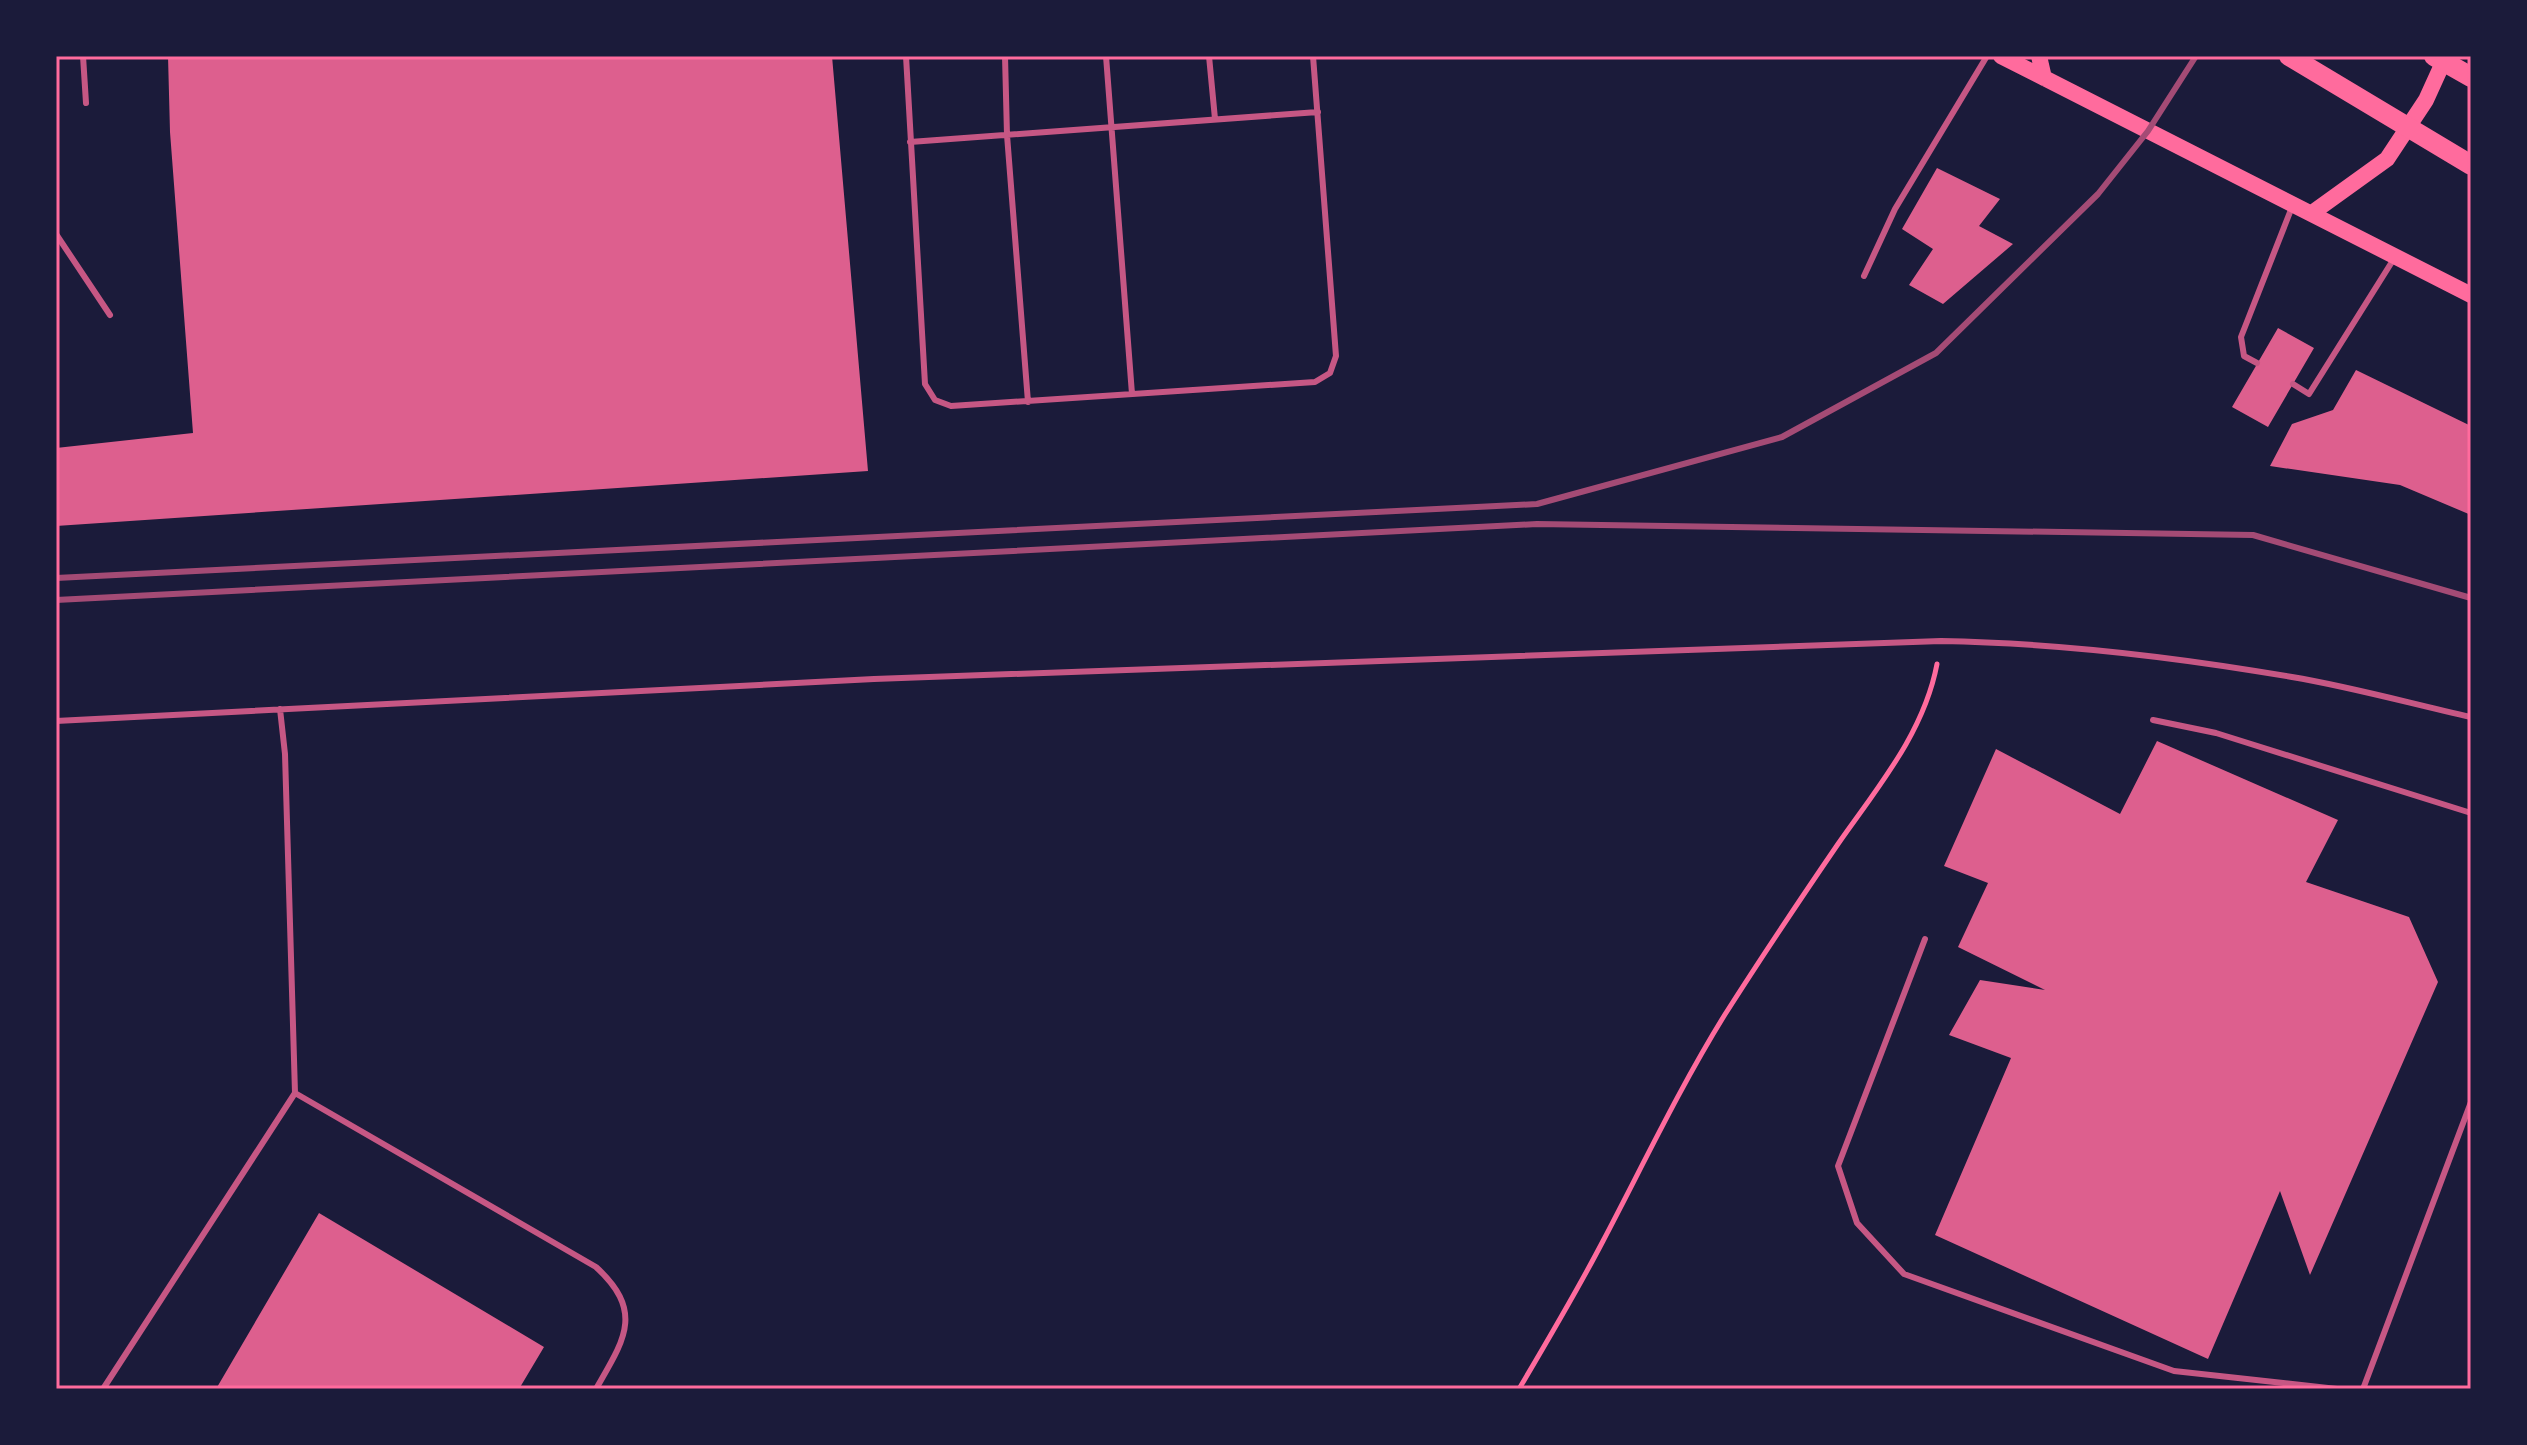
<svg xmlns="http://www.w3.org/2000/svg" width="2527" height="1445" font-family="'Source Sans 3',sans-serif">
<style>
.building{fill:#dd5f8e}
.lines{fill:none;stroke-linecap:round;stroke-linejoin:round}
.path{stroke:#ff6b9d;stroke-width:5}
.service{stroke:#c65784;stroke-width:6}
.secondary{stroke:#ff6b9d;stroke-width:16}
.primary{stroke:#ff6b9d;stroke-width:20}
.rail{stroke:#a44b75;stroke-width:6}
.neatline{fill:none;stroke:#ff6b9d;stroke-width:3}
</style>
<rect width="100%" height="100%" fill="#1b1b3a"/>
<path class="building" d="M168,56H832L868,471L56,526V448L193,433L170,132Z
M1937,168L2000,199L1979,226L2013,244L1943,304L1909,285L1933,249L1902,229Z
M2278,328L2314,348L2268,427L2232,407Z
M2356,370L2471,426V515L2400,485L2270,466L2292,424L2333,410Z
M2157,741L2338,820L2306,882L2409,917L2438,982L2310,1275L2280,1191L2208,1359L1935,1235L2011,1058L1949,1035L1980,980L2045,990L1958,947L1988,883L1944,866L1996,749L2120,814Z
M319,1213L544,1347L519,1389H216Z"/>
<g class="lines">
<path class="path" d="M1519,1389C1548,1340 1577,1291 1603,1241C1643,1165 1679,1089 1724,1016C1761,958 1799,901 1838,844C1877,788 1924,733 1937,664"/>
<path class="service" d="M83,56L86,103
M906,56L925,384L935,400L951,406L1315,382L1330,373L1336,356L1313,56
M1005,56L1007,135L1028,402
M1106,56L1132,394
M1209,56L1215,119
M910,142L1318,112
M56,234L110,315
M1864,276L1895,209L1987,56
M2257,363L2244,356L2241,337L2292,207
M2293,384L2309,394L2395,257
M2153,720L2216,733L2471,813
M56,721L874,679L1941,641C2059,643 2176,657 2292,677C2352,687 2412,704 2471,717
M1925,939L1838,1166L1857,1223L1904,1274L2174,1371L2337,1389
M295,1093L596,1267C645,1312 624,1340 596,1389
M103,1389L295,1093L285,754L280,709
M2363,1389L2471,1102"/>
<path class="secondary" d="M2001,56L2471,295
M2039,56L2044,78
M2312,213L2387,159L2426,100L2446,56"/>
<path class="primary" d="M2289,56L2471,165
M2434,56L2471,77"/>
<path class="rail" d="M56,578L1537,504L1782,437L1936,353L2098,194L2148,131L2196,56
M56,600L1537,524L2253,535L2471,598"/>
</g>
<rect width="2527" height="1445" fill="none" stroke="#1b1b3a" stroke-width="116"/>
<rect x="58" y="58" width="2411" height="1329" class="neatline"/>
</svg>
